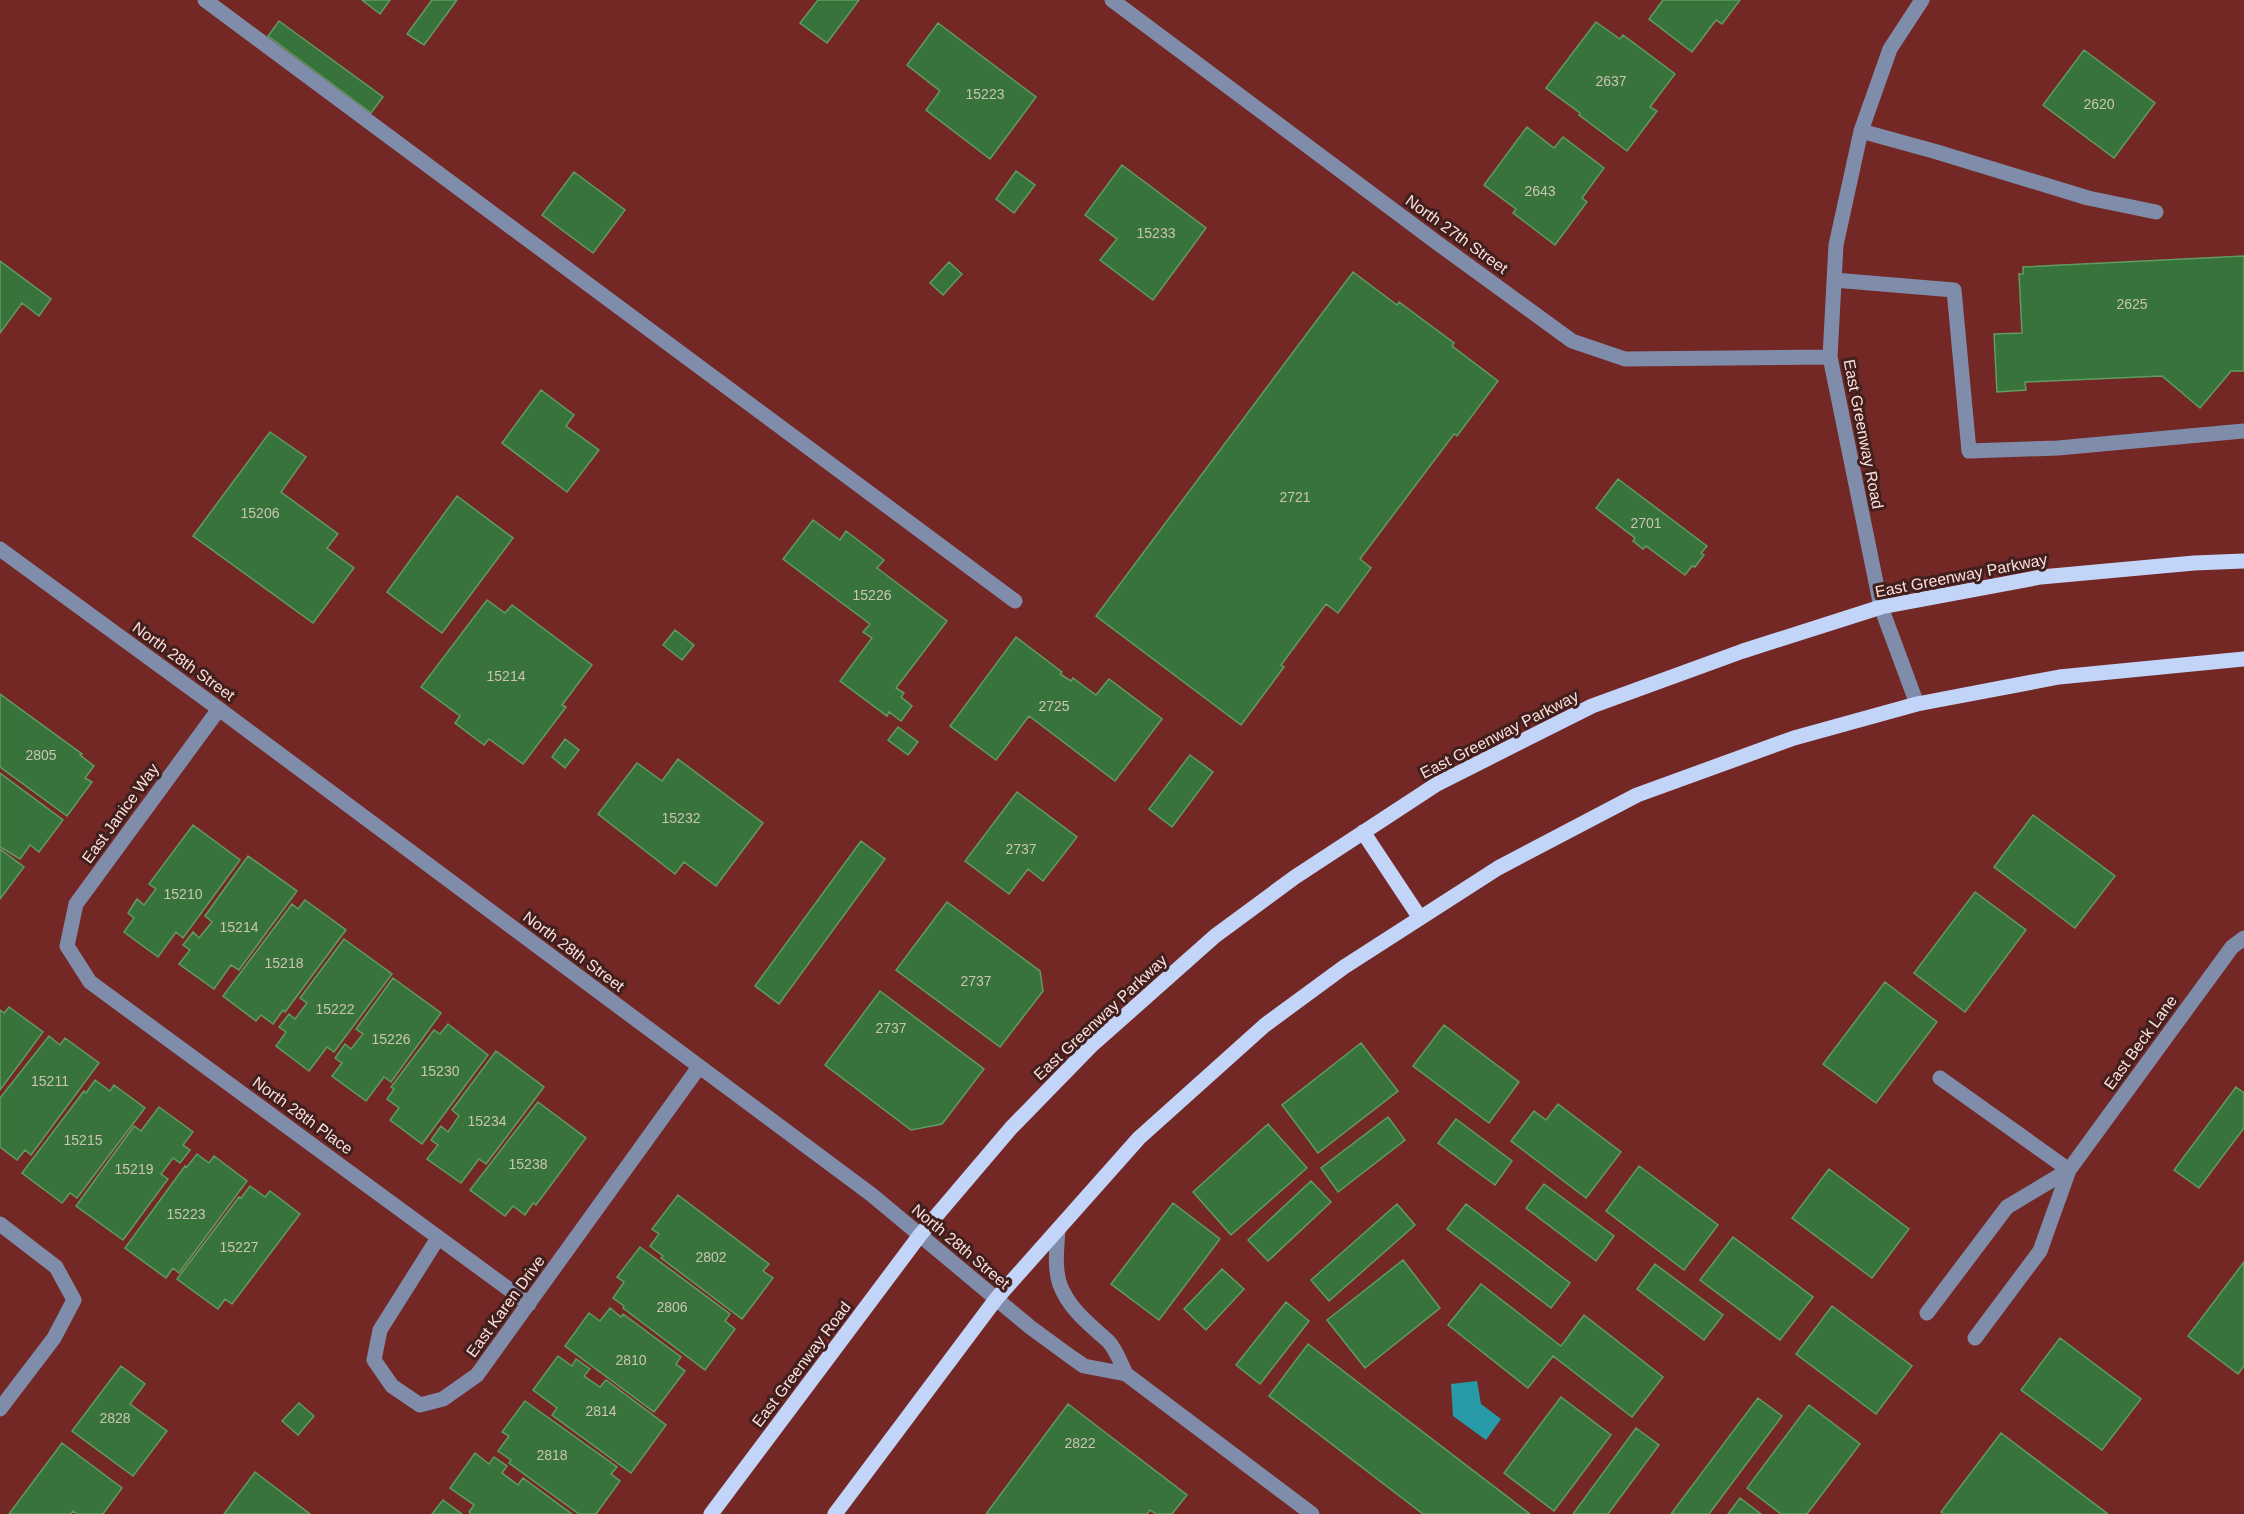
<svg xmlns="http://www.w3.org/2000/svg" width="2244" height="1514" font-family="Arial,sans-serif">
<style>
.water{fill:#279ca8}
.building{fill:#38733b;stroke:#609c62;stroke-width:1.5}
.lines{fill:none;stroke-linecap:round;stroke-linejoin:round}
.minor{stroke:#7f8dab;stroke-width:15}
.major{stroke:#c3d4f9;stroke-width:15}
.labels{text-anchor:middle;stroke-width:6;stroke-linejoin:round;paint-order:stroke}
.number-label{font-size:14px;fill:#cbc4b4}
.street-label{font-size:16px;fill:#fcdfdc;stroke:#411f1d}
</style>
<rect width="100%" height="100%" fill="#732826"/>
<path class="water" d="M1477,1381L1481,1404L1501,1419L1486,1440L1453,1416L1451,1384Z"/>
<path class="building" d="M362,0H390L380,14Z
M432,0H457L424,45L407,34Z
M818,0H859L827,43L800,23Z
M1663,0H1740L1722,24L1716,20L1692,52L1649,19Z
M279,21L383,97L371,113L268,36Z
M1596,22L1620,39L1623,35L1675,74L1650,107L1657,111L1627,151L1579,115L1580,113L1546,88Z
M938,23L1036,97L990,159L926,110L940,91L907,65Z
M2084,50L2155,103L2114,158L2043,105Z
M1527,127L1554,148L1563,137L1604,168L1582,198L1587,202L1555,245L1513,213L1516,209L1484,185Z
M1122,165L1206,228L1153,300L1100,260L1117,239L1085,215Z
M1016,171L1035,185L1014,213L996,199Z
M574,172L625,210L593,253L542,215Z
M2244,256V371H2231L2200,408L2162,376L2025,382L2026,390L1997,392L1994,334L2022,333L2019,274H2023V267Z
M0,261L51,299L39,316L22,303L0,333Z
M949,262L962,274L943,295L930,283Z
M1353,272L1397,305L1399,302L1454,343L1452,346L1498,381L1457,436L1454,434L1360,559L1371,568L1338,613L1326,604L1281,665L1284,667L1241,725L1096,616Z
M541,390L574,415L566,426L599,450L567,492L502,443Z
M270,432L306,457L281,492L338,534L327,548L354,568L313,623L193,536Z
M1618,479L1707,546L1701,553L1704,555L1695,567L1692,566L1685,575L1646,546L1643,549L1633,541L1635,538L1596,508Z
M457,496L513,538L442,633L387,592Z
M813,520L840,540L846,531L884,560L877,568L947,621L896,688L904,693L901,697L912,706L901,721L889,712L887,716L840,681L872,638L863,632L870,624L783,559Z
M487,600L505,613L512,605L592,665L562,705L566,707L523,764L489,739L484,745L455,723L460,716L421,687Z
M675,630L694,645L682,660L663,645Z
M1016,637L1062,672L1060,674L1071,681L1073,678L1096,695L1109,679L1162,719L1115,781L1029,716L996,760L950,726Z
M0,694L82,754L80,755L94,766L85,778L92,782L67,816L0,767Z
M898,727L918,742L908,755L888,740Z
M565,739L579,750L565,768L552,757Z
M1190,755L1213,772L1172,827L1149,809Z
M678,759L763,823L716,886L684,862L675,874L598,814L637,763L662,781Z
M0,773L63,820L39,852L30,845L20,859L0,847Z
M1017,792L1077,837L1043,881L1028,869L1009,894L965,861Z
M2033,815L2115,876L2075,928L1994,867Z
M193,825L240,860L183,938L176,932L158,957L124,932L134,918L128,913L137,899L144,905L156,889L149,884Z
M861,841L885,859L779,1004L755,986Z
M0,849L24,867L0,899Z
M248,856L297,891L239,970L231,965L214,989L179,964L190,950L183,945L193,932L199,938L212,922L205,916Z
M1975,892L2026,930L1965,1012L1914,973Z
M305,900L346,930L285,1012L283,1010L273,1024L261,1015L256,1021L223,996L292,904L298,909Z
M947,902L1040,971L1043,991L1000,1047L896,970Z
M344,939L392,974L334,1052L327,1047L309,1071L276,1046L286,1032L279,1027L289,1014L295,1019L307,1003L300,998Z
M393,978L441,1013L391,1082L384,1077L366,1101L332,1076L342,1063L335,1058L345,1044L351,1049L363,1034L356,1029Z
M1885,982L1937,1022L1876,1103L1823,1064Z
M880,991L984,1069L942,1124L911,1130L825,1065Z
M9,1007L43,1032L0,1090V1010L4,1013Z
M448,1024L488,1055L422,1144L390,1120L399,1108L387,1099L394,1089L391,1087L434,1030L440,1034Z
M1444,1025L1519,1082L1489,1123L1413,1066Z
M49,1036L60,1045L65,1038L99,1063L31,1155L25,1150L17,1160L0,1147V1098Z
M1361,1043L1398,1091L1318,1153L1282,1105Z
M496,1051L544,1087L486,1164L479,1159L461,1183L427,1159L438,1145L431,1140L441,1126L448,1132L459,1116L452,1110Z
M95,1080L110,1091L114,1085L145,1108L77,1198L70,1193L62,1203L22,1173L84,1091L86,1093Z
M2236,1087L2244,1093V1128L2199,1188L2174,1170Z
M538,1102L586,1138L536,1205L533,1203L525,1215L513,1206L505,1216L470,1190Z
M1558,1104L1621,1152L1586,1198L1511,1141L1534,1111L1546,1120Z
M159,1107L193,1132L183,1145L190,1150L180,1163L173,1158L161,1174L168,1179L123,1240L76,1206L134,1126L141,1131Z
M1388,1117L1405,1140L1338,1192L1321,1168Z
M1456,1119L1512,1161L1495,1185L1438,1143Z
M1268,1124L1307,1168L1231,1235L1193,1192Z
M197,1154L209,1163L214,1156L247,1181L179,1273L173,1268L166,1278L125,1248L185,1166L187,1167Z
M1639,1166L1718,1225L1684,1270L1606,1211Z
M1829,1169L1909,1229L1872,1278L1792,1218Z
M1311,1181L1331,1202L1268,1261L1248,1240Z
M1544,1184L1614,1236L1596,1261L1526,1208Z
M250,1186L265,1197L270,1191L300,1214L232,1304L225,1299L218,1309L177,1279L239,1197L241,1198Z
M678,1195L769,1264L763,1271L773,1278L742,1319L661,1258L663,1256L650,1246L659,1234L652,1229Z
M1173,1203L1220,1239L1159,1320L1111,1284Z
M1397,1204L1415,1225L1329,1301L1311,1280Z
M1466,1204L1570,1283L1551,1308L1447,1229Z
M1733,1237L1813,1297L1780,1340L1700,1280Z
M640,1247L730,1314L725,1321L735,1329L705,1370L623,1308L624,1306L613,1298L624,1282L617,1277Z
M1403,1260L1440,1308L1365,1368L1327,1320Z
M2244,1262V1366L2238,1374L2188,1336Z
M1655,1264L1723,1315L1704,1340L1637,1289Z
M1222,1269L1244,1289L1206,1330L1184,1309Z
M1481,1284L1561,1346L1584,1315L1663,1377L1632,1417L1553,1356L1528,1388L1448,1325Z
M1286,1302L1309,1321L1260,1384L1236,1365Z
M1832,1306L1912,1366L1876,1414L1796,1354Z
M610,1308L621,1317L623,1314L681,1357L676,1364L685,1371L654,1412L565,1346L589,1313L600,1321Z
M2060,1338L2141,1399L2102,1450L2021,1390Z
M1308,1344L1530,1514H1423L1269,1396Z
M558,1356L572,1366L576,1359L590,1369L584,1376L600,1387L606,1380L666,1425L631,1473L552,1415L557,1408L533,1390Z
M121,1366L145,1384L130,1404L167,1431L133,1476L72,1431Z
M1561,1397L1611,1435L1554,1511L1504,1473Z
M1758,1398L1782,1416L1709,1514H1671Z
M525,1401L617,1467L611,1474L620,1481L596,1514H579L509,1463L511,1460L498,1451L509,1436L502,1432Z
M299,1403L314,1416L298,1435L282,1421Z
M1068,1404L1187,1495L1172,1514H1156L1150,1510L1147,1514H986Z
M1809,1405L1860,1444L1807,1514H1781L1747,1488Z
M1636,1428L1659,1445L1608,1514H1573Z
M2001,1433L2108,1514H1944L1941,1512Z
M62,1443L122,1488L103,1514H77L73,1511L71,1514H9Z
M475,1453L489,1464L494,1457L507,1466L502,1473L518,1485L523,1478L572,1514H471L469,1512L474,1505L450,1488Z
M255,1472L310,1514H224Z
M1740,1498L1761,1514H1728Z
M443,1500L462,1514H432Z"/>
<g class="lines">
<path class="minor" d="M205,0L1015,601
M1112,0L1436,242L1572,341L1625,359L1830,357
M1861,131L1937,152L2088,198L2156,212
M1834,280L1954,290L1969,451L2058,448L2244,431
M0,549L219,709L872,1195L1030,1327L1071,1357L1084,1366L1126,1374
M1917,704L1881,607L1830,357L1836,245L1861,131L1890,49L1922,0
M219,709L76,904L67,946L90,982L529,1304
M1940,1078L2069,1170
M0,1224L56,1267L74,1300L54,1338L0,1409
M1058,1229C1057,1246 1054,1268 1060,1285C1070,1310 1089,1324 1108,1341C1116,1349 1121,1364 1126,1374L1312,1514
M438,1238L380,1330L374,1360L392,1386L420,1405L443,1399L477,1375L699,1067
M1927,1313L2007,1207L2069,1170
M1975,1338L2040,1251L2069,1170L2232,947L2244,938"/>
<path class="major" d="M1363,832L1420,918
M711,1514L920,1235L1011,1128L1091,1046L1215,936L1295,877L1437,784L1592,706L1743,651L1881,607L2041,577L2194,563L2244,561
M835,1514L996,1299L1139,1138L1265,1025L1344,967L1498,868L1637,795L1794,738L1917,704L2059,677L2244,659"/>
</g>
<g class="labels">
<g class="number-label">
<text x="1611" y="86">2637</text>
<text x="985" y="99">15223</text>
<text x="2099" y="109">2620</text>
<text x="1540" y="196">2643</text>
<text x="1156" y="238">15233</text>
<text x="2132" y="309">2625</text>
<text x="1295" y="502">2721</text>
<text x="260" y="518">15206</text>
<text x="1646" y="528">2701</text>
<text x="872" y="600">15226</text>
<text x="506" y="681">15214</text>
<text x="1054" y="711">2725</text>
<text x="41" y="760">2805</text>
<text x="681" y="823">15232</text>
<text x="1021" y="854">2737</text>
<text x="183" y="899">15210</text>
<text x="239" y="932">15214</text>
<text x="284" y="968">15218</text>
<text x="976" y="986">2737</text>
<text x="335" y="1014">15222</text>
<text x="891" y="1033">2737</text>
<text x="391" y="1044">15226</text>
<text x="440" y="1076">15230</text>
<text x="50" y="1086">15211</text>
<text x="487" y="1126">15234</text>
<text x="83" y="1145">15215</text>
<text x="528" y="1169">15238</text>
<text x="134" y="1174">15219</text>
<text x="186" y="1219">15223</text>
<text x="239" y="1252">15227</text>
<text x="711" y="1262">2802</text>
<text x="672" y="1312">2806</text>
<text x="631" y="1365">2810</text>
<text x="601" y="1416">2814</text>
<text x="115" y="1423">2828</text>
<text x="1080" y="1448">2822</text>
<text x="552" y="1460">2818</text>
</g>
<g class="street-label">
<text transform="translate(1457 234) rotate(36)" y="6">North 27th Street</text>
<text transform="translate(1864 434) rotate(79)" y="6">East Greenway Road</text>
<text transform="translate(1961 575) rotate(-11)" y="6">East Greenway Parkway</text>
<text transform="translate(184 661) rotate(36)" y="6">North 28th Street</text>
<text transform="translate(1499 734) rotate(-27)" y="6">East Greenway Parkway</text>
<text transform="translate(120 813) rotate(-54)" y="6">East Janice Way</text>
<text transform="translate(574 951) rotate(37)" y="6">North 28th Street</text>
<text transform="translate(1100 1017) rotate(-43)" y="6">East Greenway Parkway</text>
<text transform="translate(2140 1042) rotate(-54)" y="6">East Beck Lane</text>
<text transform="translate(303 1115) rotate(36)" y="6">North 28th Place</text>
<text transform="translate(961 1246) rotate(40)" y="6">North 28th Street</text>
<text transform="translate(505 1306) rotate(-54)" y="6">East Karen Drive</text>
<text transform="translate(801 1364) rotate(-53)" y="6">East Greenway Road</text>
</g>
</g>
</svg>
